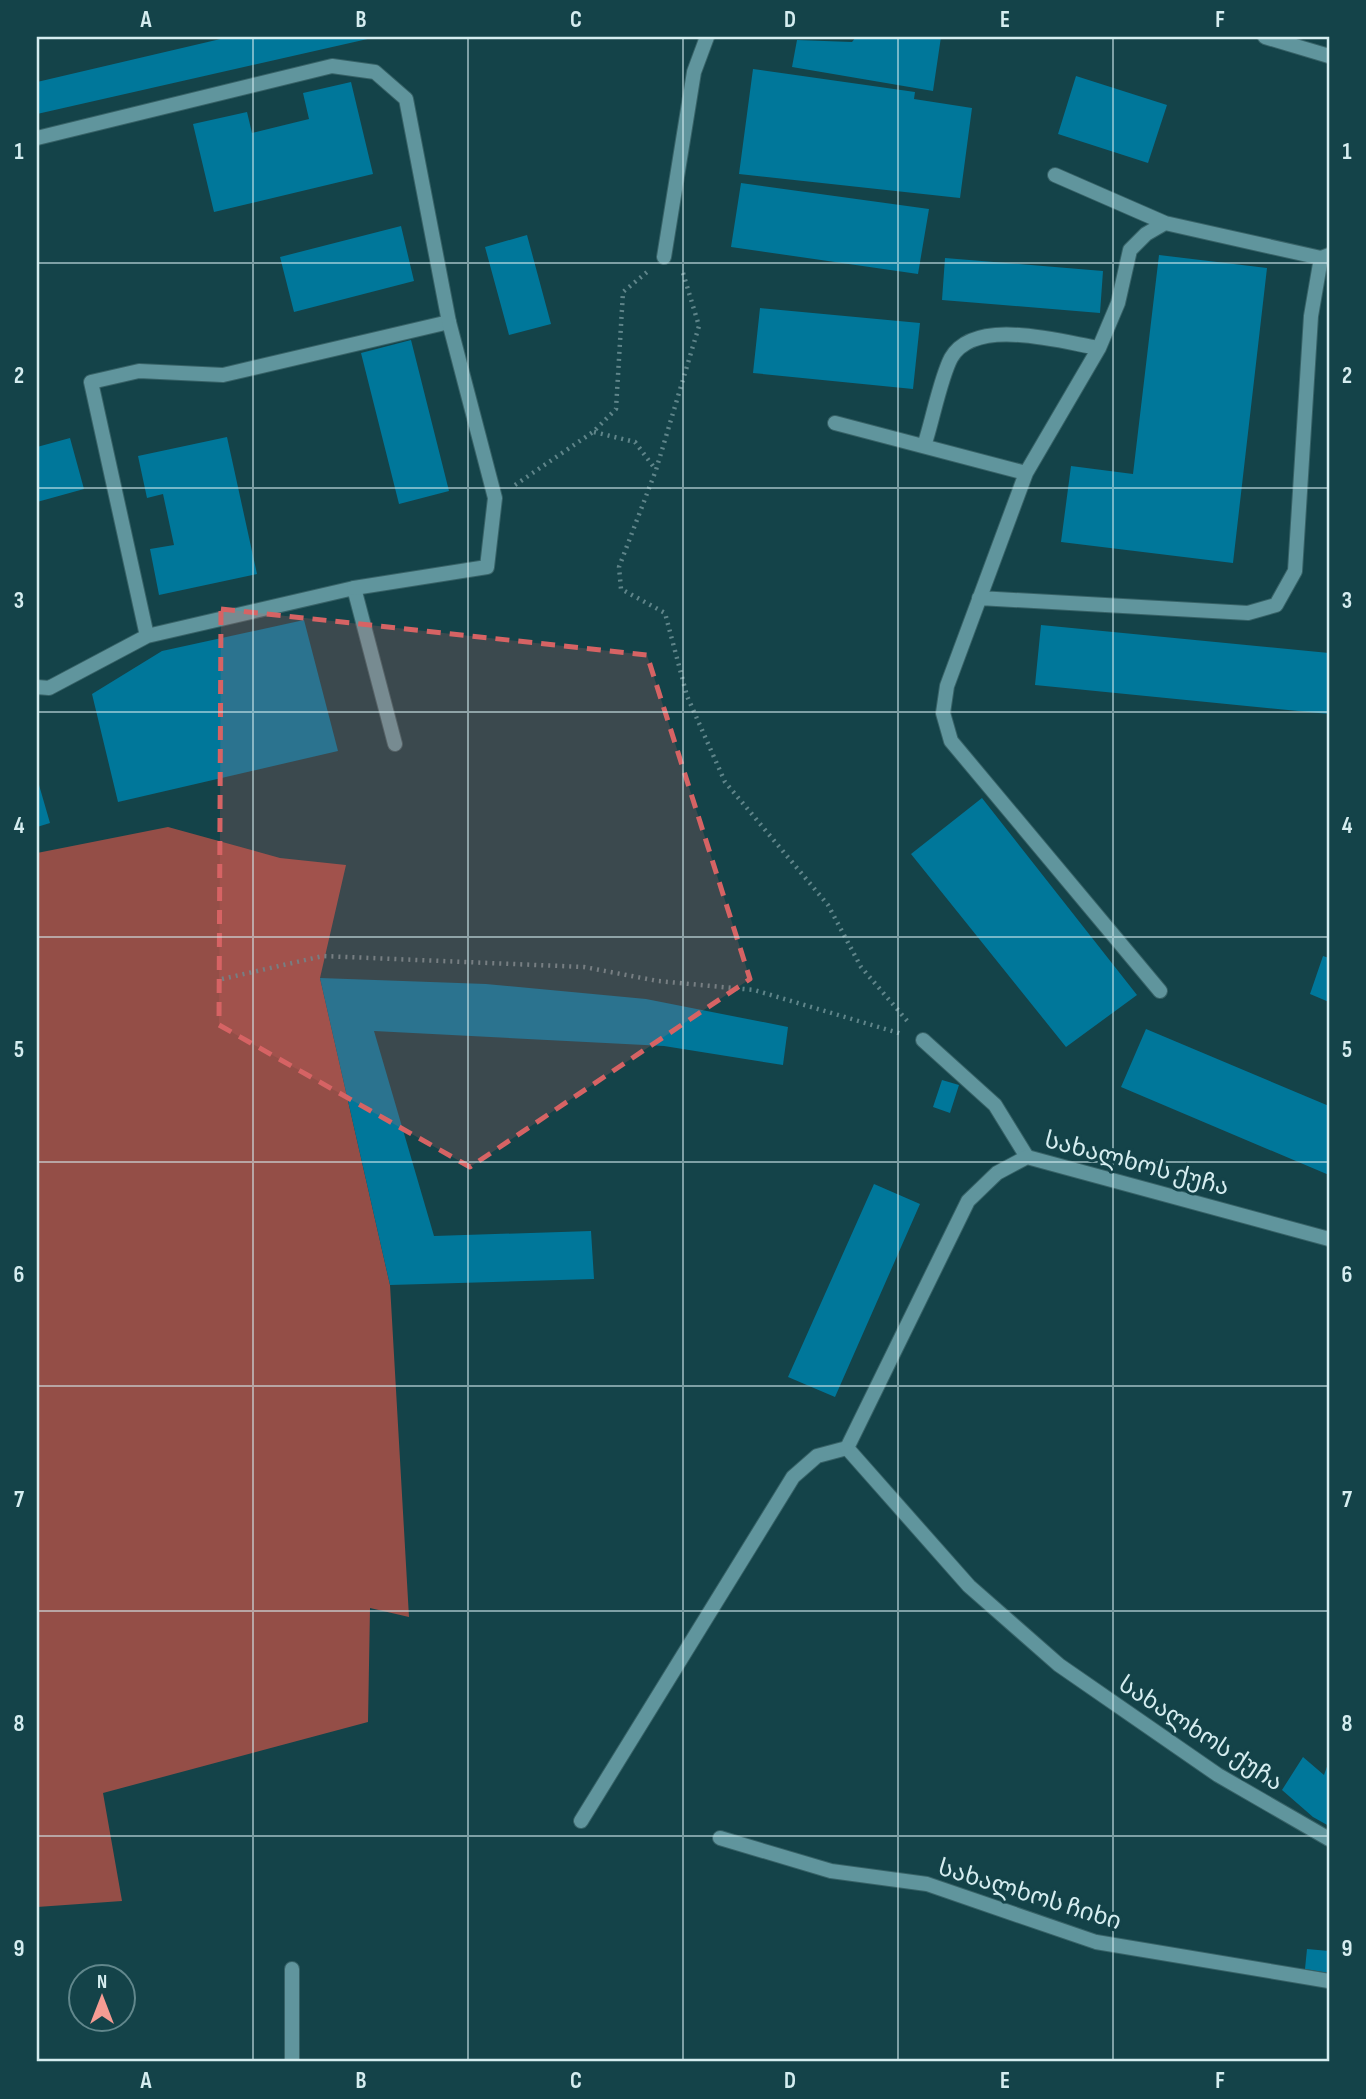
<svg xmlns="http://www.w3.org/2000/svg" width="1366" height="2099" font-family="'Sofia Sans Condensed','Noto Sans Georgian',sans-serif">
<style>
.green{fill:#944e47}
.building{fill:#00779a}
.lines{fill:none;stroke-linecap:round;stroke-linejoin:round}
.service-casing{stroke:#376267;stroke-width:16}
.minor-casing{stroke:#376267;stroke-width:16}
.path{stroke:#5f858a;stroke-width:4.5;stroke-dasharray:2 5;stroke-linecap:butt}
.service{stroke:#60959d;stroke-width:14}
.minor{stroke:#60959d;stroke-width:14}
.marked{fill:#d66364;fill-opacity:0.2;stroke:#d66364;stroke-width:5;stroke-dasharray:14 9;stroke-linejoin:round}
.grid{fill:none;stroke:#d5edf0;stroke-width:2;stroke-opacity:0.55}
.labels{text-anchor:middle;stroke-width:6;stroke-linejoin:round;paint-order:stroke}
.street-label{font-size:24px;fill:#d5edf0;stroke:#144349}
.neatline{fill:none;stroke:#d5edf0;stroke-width:2.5}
.grid-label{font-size:23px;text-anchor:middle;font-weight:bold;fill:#d5edf0}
</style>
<rect width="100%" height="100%" fill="#144349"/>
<path class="green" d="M168,827L280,858L346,865L320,978L390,1285L409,1617L370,1608L368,1722L103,1793L122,1901L37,1907V853Z"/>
<path class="building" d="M229,37L372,38L37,114V82Z
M856,37H941L933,91L792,67L797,40L852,42Z
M753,69L915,92L914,99L972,108L960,198L739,174Z
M1076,76L1167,105L1148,163L1058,134Z
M351,82L373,174L214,212L193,124L247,112L252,133L309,119L303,93Z
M741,183L929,209L918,274L731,247Z
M401,226L414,281L294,312L280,257Z
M527,235L551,324L509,335L485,247Z
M1159,255L1267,268L1233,563L1061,542L1071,466L1133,474Z
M945,258L1103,271L1100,313L942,300Z
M760,308L920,323L913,389L753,373Z
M411,340L449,491L399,504L361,353Z
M227,437L257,574L159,595L150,549L174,545L163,494L147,498L138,456Z
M70,438L84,489L37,502V447Z
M304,620L338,751L118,802L92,694L162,651Z
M1041,625L1329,653V714L1035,685Z
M37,778L50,823L37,827Z
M982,798L1137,995L1066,1047L911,854Z
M1323,956L1329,958V1002L1310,994Z
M320,978L486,984L646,999L788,1027L783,1065L664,1046L374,1031L434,1236L591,1231L594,1279L390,1285Z
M1146,1029L1329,1106V1175L1121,1087Z
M942,1080L959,1085L950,1113L933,1107Z
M874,1184L920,1204L835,1397L788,1377Z
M1303,1757L1324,1775L1329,1761V1826L1313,1817L1282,1790Z
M1307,1949L1329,1951V1973L1305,1969Z"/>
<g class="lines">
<g class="service-casing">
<path id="service" d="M1265,37L1329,56
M1055,175L1165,223
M664,257L694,72L707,37
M835,423L1026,473
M924,446C932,423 940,379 951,358C975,316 1061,342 1099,348
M979,598L1248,613L1276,605L1295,571L1311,316L1321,258
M147,636L91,382L139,371L223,375L449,322
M37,687L49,688L147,636L354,588L395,744
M1160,991L951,741L943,713L947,686L1026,473L1099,348L1118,303L1130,250L1146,234L1165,223L1321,258L1329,255
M923,1040L995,1105L1027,1157
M581,1821L793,1477L817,1456L847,1448
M720,1838L831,1871L927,1884L1096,1942L1329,1981
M292,1969V2062"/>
</g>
<g class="minor-casing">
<path id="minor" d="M37,138L332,66L375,72L406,99L449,322L495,498L487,567L354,588
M1329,1239L1027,1157L997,1173L968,1201L847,1448L969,1586L1059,1665L1218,1775L1329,1839"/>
</g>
<path class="path" d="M683,273L699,326L656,470L619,567L621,589L665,613L687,696L725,782L828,905L861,967L909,1023
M594,432L635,442L656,470
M515,485L593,432L616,409L623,292L647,272
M222,979L323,956L584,967L658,981L754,990L902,1034"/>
<use href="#service" class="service"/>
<use href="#minor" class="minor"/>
</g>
<path class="marked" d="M221,609L647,655L750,979L470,1167L219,1025Z"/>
<path class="grid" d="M253,37V2062M468,37V2062M683,37V2062M898,37V2062M1113,37V2062M37,263H1329M37,488H1329M37,712H1329M37,937H1329M37,1162H1329M37,1386H1329M37,1611H1329M37,1836H1329"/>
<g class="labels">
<g class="street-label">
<text transform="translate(1137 1163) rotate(15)" y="8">სახალხოს ქუჩა</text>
<text transform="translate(1201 1733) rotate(33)" y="8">სახალხოს ქუჩა</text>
<text transform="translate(1030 1894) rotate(17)" y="8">სახალხოს ჩიხი</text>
</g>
</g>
<rect width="1366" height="2099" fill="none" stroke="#144349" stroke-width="77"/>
<g transform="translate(102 1998)"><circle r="33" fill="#144349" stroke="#61878c" stroke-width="2"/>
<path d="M0-5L12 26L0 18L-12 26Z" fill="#f59c93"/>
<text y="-10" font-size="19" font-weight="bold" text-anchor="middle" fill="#d5edf0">N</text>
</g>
<rect x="38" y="38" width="1290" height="2022" class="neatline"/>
<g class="grid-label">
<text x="146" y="27">A</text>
<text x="361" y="27">B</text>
<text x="576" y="27">C</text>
<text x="790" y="27">D</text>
<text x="1005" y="27">E</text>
<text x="1220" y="27">F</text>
<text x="19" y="159">1</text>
<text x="1347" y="159">1</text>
<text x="19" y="383">2</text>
<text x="1347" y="383">2</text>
<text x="19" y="608">3</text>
<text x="1347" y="608">3</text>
<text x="19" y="833">4</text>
<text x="1347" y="833">4</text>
<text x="19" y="1057">5</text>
<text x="1347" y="1057">5</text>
<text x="19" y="1282">6</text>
<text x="1347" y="1282">6</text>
<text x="19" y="1507">7</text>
<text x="1347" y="1507">7</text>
<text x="19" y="1731">8</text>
<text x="1347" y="1731">8</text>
<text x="19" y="1956">9</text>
<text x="1347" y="1956">9</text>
<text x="146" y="2088">A</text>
<text x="361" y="2088">B</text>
<text x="576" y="2088">C</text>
<text x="790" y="2088">D</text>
<text x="1005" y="2088">E</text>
<text x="1220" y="2088">F</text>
</g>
</svg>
